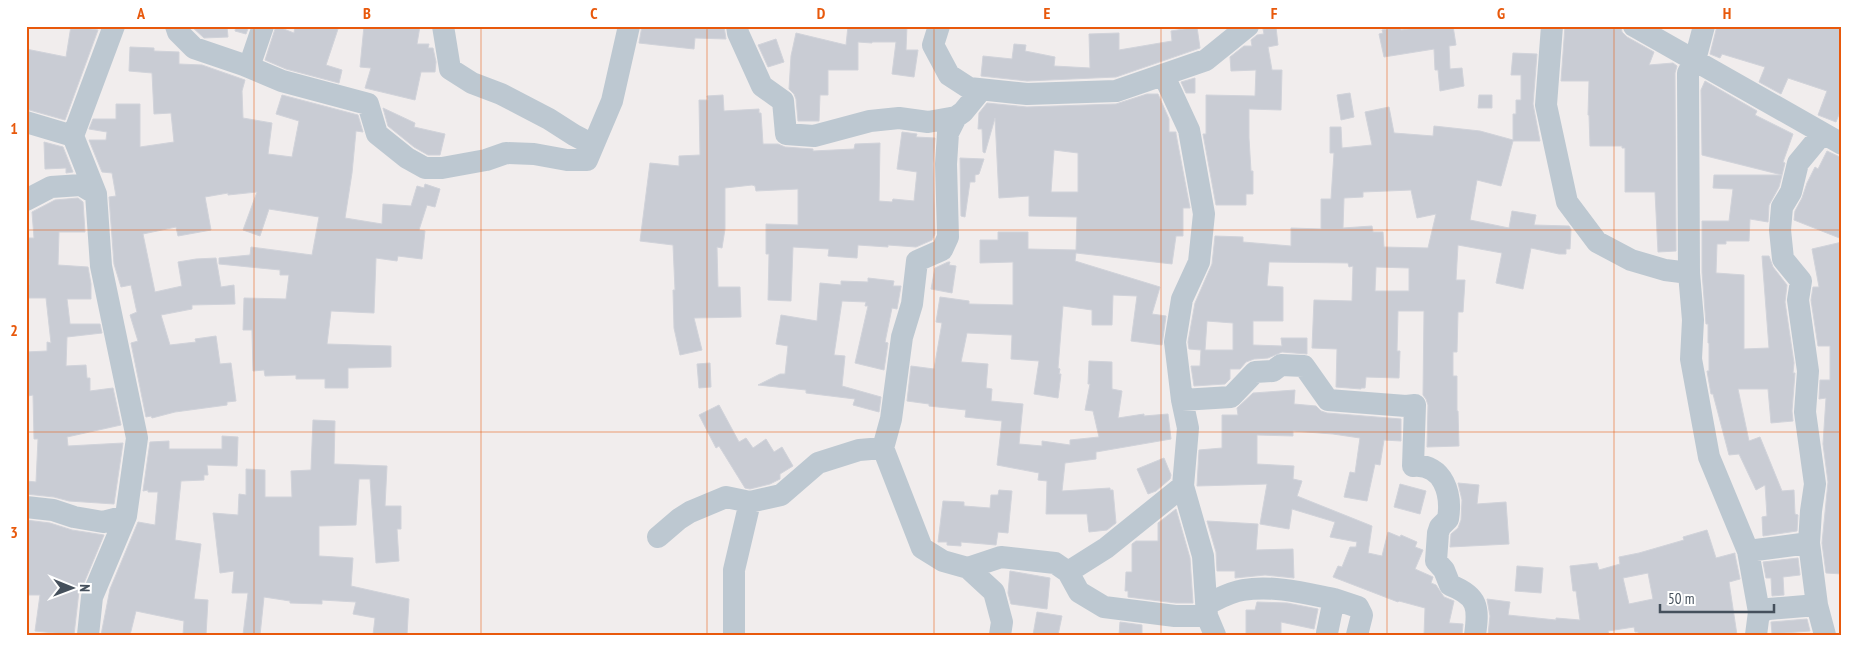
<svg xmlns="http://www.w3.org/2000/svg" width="1868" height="661" font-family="'PT Sans Narrow',sans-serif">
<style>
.building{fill:#c9ccd4;stroke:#d1d3da;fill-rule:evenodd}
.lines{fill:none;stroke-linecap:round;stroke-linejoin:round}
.minor{stroke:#bdc8d1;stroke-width:22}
.grid{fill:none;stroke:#e8590c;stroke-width:1;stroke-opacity:0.55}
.neatline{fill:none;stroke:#e8590c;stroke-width:2}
.grid-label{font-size:16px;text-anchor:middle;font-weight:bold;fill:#e8590c}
</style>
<rect width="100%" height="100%" fill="#f1eded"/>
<path class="building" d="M71,26L98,30L65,120L26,109V49L66,57Z
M191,26H227L228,37L204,38Z
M236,26H249L246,34L235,31Z
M276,26L294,33L295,26H339L326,65L342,70L339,83L286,69L265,60Z
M364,26H420L417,44H429L428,48H433L436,62L435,72H421L415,100L365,88L371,68L360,67Z
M642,26H724L726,39L695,38L694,49L657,45L639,43Z
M848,26H907L906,50H918L914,77L892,74L896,42H872V43L858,42V70H828V95H820L819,121H798L796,99L794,94L789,89L791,56L796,33L846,45Z
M1431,26H1453L1456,45L1449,46L1450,69L1462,68L1464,86L1440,91L1438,70H1435L1434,49L1384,57L1379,34L1383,33L1382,30L1400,27L1401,30Z
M1565,26H1621L1622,32L1627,37L1654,52L1649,65L1673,63L1677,66L1675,73L1676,251L1658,252L1655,192H1625V148H1622V146H1590L1589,115H1588L1589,81H1561Z
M1717,26H1842V107L1836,122L1818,115L1827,91L1788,78L1781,94L1759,82L1765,67L1722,54L1720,58L1710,54Z
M1197,27L1200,48L1116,77L1027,81L981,76L983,56L1012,59L1014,44L1026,45L1025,51L1055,57L1054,66L1090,68L1089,34L1119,33V50L1172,41L1171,31Z
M1276,27L1278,45L1268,47L1272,70H1282L1281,110L1249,109V138L1251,171H1253V194H1246V205H1216L1203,134H1206V95L1255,96L1256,70L1231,71L1230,57L1244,46H1252L1251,40L1257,35L1264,34L1263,29Z
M776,39L784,62L768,67L758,45Z
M130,47L154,48V51L179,52V64L202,65L245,80L242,91L243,118L272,123L268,154L292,157L299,121L276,114L282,95L358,115L363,132L356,131L352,173L345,218L382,224L383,204L411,206L417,186L424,188L425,184L440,189L435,207L427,205L419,230L425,231L422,259L398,256L397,261L376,258L374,313L331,311L327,344L391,346V367L348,368V388H325V379H296V375L265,376L264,370L253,371L252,330H243L244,298L286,299L289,275H280V270L219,264V258L250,255L251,247L312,255L319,217L269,209L260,236L243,230L257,192L228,195V193L205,197L211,230L178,236L176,227L143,234L155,292L182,286L178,262L196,259L216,258L221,287L234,285L235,304L192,305V309L161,315L170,345L196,342L195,339L216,336L220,364L231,363L236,401L227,402V405L175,412L152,418L151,416L146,417L131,343L138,341L130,315L137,312L136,308L131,285L121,287L114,264L109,197L116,196L112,173L102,172L89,140H106L107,132L89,129L93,119H116V104H140V147L174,142L171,113L154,114L152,73L129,71Z
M1513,53L1537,54L1533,104L1540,141H1513L1501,186L1477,180L1470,220L1509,228L1512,211L1536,215L1534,225L1569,226L1571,229L1570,249H1566V254H1559L1531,248L1523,289L1496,283L1502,253L1458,245L1456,280H1465L1463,312H1458L1457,352H1453V376H1457V411H1458L1459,446L1427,447L1428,405L1426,399L1423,395L1424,311H1398L1397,351H1400L1399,378L1366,377L1365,388H1361V389L1336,387L1337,349L1312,348L1314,300L1352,301L1353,266L1349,267L1348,263L1269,262L1267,286L1283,287V321H1253V345L1282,346L1281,338H1307V354L1282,352L1268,358L1254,359L1246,362L1240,369H1230V379L1225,384L1194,386L1191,366H1200L1201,350L1189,349L1188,342L1195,303L1212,264L1215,236L1243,237V242L1291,246V228L1321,229V199H1331L1334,153H1330V127H1341L1342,148L1372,145L1365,112L1389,107L1394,133L1433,136L1434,126L1480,131L1513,140V114H1516V100H1521V75H1511ZM1411,190L1417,218L1436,214L1428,248L1384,247L1383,232H1373L1372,226L1343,228L1344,198L1363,197V192ZM1376,267L1409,268V291H1375ZM1207,321L1233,323V350H1205Z
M1195,78V93H1186L1181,82Z
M1705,81L1757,111L1755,115L1793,134L1783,162L1785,163L1782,175L1702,155L1701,90Z
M1350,93L1354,117L1341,120L1337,95Z
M1147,94H1158L1169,119V132H1176V134L1190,208H1183V236H1176L1172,264L1076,253L1075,261L1160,287L1152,314L1166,316L1162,345L1131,341L1137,296L1113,295L1112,325H1092V310L1063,306L1058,368L1060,369L1059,374H1061L1058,398L1034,394L1039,361L1011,359L1012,335L967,333L961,362L988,364L986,388L992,389L991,401L1023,404L1019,444L1042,446V441L1070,445V440L1099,437L1093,411L1085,410L1090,384H1088L1089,361L1112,362V389L1122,391L1118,418L1144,414V416L1168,414L1171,439L1096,452V459L1065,463L1062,491L1110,488V490H1113L1116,523L1107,530L1089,532L1087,514H1046L1047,481L1038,480L1039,473L997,465L1002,421L965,417L966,410L929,406V404L907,401L911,366L934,369L942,323L936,322L940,297L969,301V304L1013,305V262L980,263V240H998V232H1028V249L1076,250L1077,217L1029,216V196L999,198L995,118L985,153L983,152L982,129H978L979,113L987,103L1027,107L1116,104ZM1054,150L1078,153V192H1051Z
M723,95L724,111L759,109V113H761L763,144H778L785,147L813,149V151L854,149L855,144L880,143L879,201L892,202L893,199L914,201L917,172L897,169L902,132L917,134L916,137L935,138L933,164L935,234L932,240L916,247L888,245V247L858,245L857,258L828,256L829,249L793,247L791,301L768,300L769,254H766V224L798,225V189L756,191L755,186L752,185L725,188V229L722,248L717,247L718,287H740L741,317L694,318L702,350L680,355L674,328L673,290H675L673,245L640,241L650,163L679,166V156L700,155L699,100H708L707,96Z
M1479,95H1492V108H1478Z
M383,108L415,123L414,127L445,134L440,155H428L414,147L388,126Z
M44,142L63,147L73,172L66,173V168L45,169Z
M1827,151L1842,158V239L1794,220L1795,211L1802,198L1807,183L1815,167L1818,169Z
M960,158L984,159L979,174L975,175V182H970L965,217L961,216Z
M1714,175H1782L1779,187L1769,205L1768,222L1750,219L1749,241H1726V244H1717L1716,273L1744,275V349L1769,348L1762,256H1769L1773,267L1787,285L1785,302L1794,363L1793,373H1795L1792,411L1793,421L1771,423L1768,389H1738L1749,441L1760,437L1782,491L1794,490L1795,514L1798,515L1797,531L1763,536L1762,517L1767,516L1765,485L1756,490L1739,454L1729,455L1713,394H1711L1707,371H1709V343H1708V324H1706L1702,272V221H1729L1733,189L1713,188Z
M78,198L83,202L85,232H59L58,265L88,267L91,284V299H67L70,324H100L102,333L67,337L66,366L86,365L87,378H90V391L113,388L121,425L67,437L68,446L123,443L114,504L69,501L54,497L26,494V481L36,482L38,439H34L33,395L28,396L26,352L47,351V342L51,343L46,298H26V285H29V259H26V238H34L32,212L55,200Z
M1842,242V574L1826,573L1822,543L1828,482L1823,444L1826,398L1819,399L1820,380H1830V346H1818L1811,300L1813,287H1819L1812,249Z
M948,262H950L949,265L956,266L952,293L931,289L935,268Z
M868,278L894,281L893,286H901L897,309L892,308L885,342L888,343L884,370L855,363L868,306H865L866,302L842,301L834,355L845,356L842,386L881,397L879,412L853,405L855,399L806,393V390L758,385L780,374H785L788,346L776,344L781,315L817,321L820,283L841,285V281L868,282Z
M710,363L711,387L699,388L697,364Z
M1295,390L1294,404L1316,406L1321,411L1327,413L1401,419V441L1384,440L1380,465L1375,464L1367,501L1344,497L1350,472L1355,473L1360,438L1333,434L1293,431V436L1257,435V464L1294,466L1293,479L1302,481L1297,496L1372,526L1368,553L1382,556L1388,532L1400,537L1401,535L1417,542L1415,547L1423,550L1415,569L1433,577L1431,583L1436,585L1444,597L1454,601L1449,623L1463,624L1462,635H1424L1425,608L1399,601L1398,602L1333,577L1338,566L1342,567L1350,547H1356L1357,542L1330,537L1335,522L1292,509L1289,529L1260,524L1267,484L1197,486L1199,450L1222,448V415H1238L1237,408L1253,393Z
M719,405L739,442L746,438L753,448L766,439L774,452L782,447L793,466L780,474V479L770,484L750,489L745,488L719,446L716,448L699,415Z
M313,420L335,421L334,464L387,466L385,506H401V529H397L399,561L376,563L370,479H359L356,525L319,526V556L353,558L351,586L409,599L407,635H373L375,618L353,614L356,602L322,600V604L290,603V601L264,597L260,635H243L248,593H232L234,571L220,573L213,513L238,515L239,494L246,495V469L265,470V497H292L291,471L311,470Z
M222,436L238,437L237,466L207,465L208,475H204V480L181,481L175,540L201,544L194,599L208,600L206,635H183L184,621L136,611L130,635H101L110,589L138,522L155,525L158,492H148V490L143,491L150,442L169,441V449H222Z
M1164,458L1171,475L1170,479L1156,491L1148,494L1137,469Z
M1458,483L1479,485L1477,504L1506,502L1509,544L1450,547L1451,534L1458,528L1461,520L1462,500Z
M1400,484L1426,491L1420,514L1394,507Z
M999,490L1012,491L1008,533L998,532L996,545L961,542V546L947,545V542H938L943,501L964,502V506L990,508L991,495H998Z
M1176,509L1190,558L1193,603H1176L1128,597V591H1125L1126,572H1132V544L1136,541H1158V523Z
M26,520L50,523L72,530L104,535L84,583L80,582L74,635L35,631L40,595H26Z
M1207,521L1258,524L1256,550L1293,549L1294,578L1265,575L1235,578V571H1217L1216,552Z
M1707,530L1716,558L1735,553V555L1740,579L1729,582L1737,635H1638V632H1635L1634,627L1608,631L1609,635H1488L1490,616L1487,599L1510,602L1508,615L1556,620V618L1580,620L1576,591H1573L1570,566L1597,563L1599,570L1620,564L1619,557L1639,553L1684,540L1683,537ZM1648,573L1653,599L1629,604L1623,578Z
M1798,558L1800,575L1783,577L1784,595L1772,596L1771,578H1766L1763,562Z
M1517,566L1543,568L1541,593L1515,591Z
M1010,571L1050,578L1047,609L1011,604L1008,593Z
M1257,602L1287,603L1318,609L1314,629L1281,622V635H1246V610H1255Z
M1037,612L1062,616L1058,635H1033Z
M1807,619L1810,631L1772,634L1771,622Z
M1120,622L1142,625V635H1119Z"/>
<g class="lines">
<path class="minor" d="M176,26L178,32L194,48L244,65L282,81L368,104L377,134L407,158L425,168H442L486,160L506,153L534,154L567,160H587L612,101L629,26
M443,26L450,69L472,83L501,94L549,119L574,135L593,145
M737,26L738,33L762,86L783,101L786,134L814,136L870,121L899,118L928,122L956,117L963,112L981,90
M939,26L933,45L949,75L969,88L1027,94L1116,91L1206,60L1248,26
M1552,26L1546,105L1567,202L1597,242L1631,260L1665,270L1689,273
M1634,26L1842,144
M1704,26L1695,60L1688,73L1689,273L1693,320L1691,359L1709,457L1748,551L1759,612L1756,635
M249,67L263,26
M1164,76L1189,130L1204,214L1199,262L1182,299L1175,342L1182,400L1188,428L1183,486L1203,556L1207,616L1215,635
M26,122L73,136
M26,200L51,187L81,185L96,194
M1182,400L1231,397L1255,372L1273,371L1281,365L1304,366L1328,400L1406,406L1415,405L1413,466C1444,463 1452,495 1448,519L1440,527L1438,533L1436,561L1444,570L1450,585C1478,596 1479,607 1475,635
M883,448L891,419L902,337L912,304L917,261L942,250L948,237L946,164L948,133L956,117
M26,507L53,510L74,517L103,522L126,516
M658,537L679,519L690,512L726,497L750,502L781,495L818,463L859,450L883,448L922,548L943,561L968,568L1001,557L1055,563L1068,572L1079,592L1104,607L1175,616H1207
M1809,543L1817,605L1825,635
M1748,551L1809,543L1811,511L1815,484L1805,412L1808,371L1798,300L1801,281L1783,259L1780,230L1782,207L1791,192L1798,163L1822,134
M968,568L994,592L1002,622L1000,635
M1068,572L1106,548L1183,486
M1207,604C1218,599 1230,592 1243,590C1273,585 1304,593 1334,599
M1759,612L1769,609L1817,605
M1327,633L1334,599L1358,607L1362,615L1357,635
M88,635L92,597L126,516L137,438L101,266L96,194L73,136L114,26
M734,635V570L750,502"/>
</g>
<path class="grid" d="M254,26V635M481,26V635M707,26V635M934,26V635M1161,26V635M1387,26V635M1614,26V635M26,230H1842M26,432H1842"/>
<rect width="1868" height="661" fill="none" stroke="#ffffff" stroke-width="55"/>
<g transform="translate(72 588) rotate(91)" stroke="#ffffff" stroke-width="4" paint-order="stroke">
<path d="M0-4L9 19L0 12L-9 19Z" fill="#45505c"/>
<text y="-8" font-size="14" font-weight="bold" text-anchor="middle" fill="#45505c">N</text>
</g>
<path d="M1660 604v8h114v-8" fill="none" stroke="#45505c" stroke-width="2.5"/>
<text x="1668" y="604" font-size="15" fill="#45505c" stroke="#ffffff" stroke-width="4" paint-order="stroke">50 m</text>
<rect x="28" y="28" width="1812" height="606" class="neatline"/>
<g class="grid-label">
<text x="141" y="19">A</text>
<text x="367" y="19">B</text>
<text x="594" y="19">C</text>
<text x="821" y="19">D</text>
<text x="1047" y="19">E</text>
<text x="1274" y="19">F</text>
<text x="1501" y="19">G</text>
<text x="1727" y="19">H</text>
<text x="14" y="134">1</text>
<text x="14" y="336">2</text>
<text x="14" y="538">3</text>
</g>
</svg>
